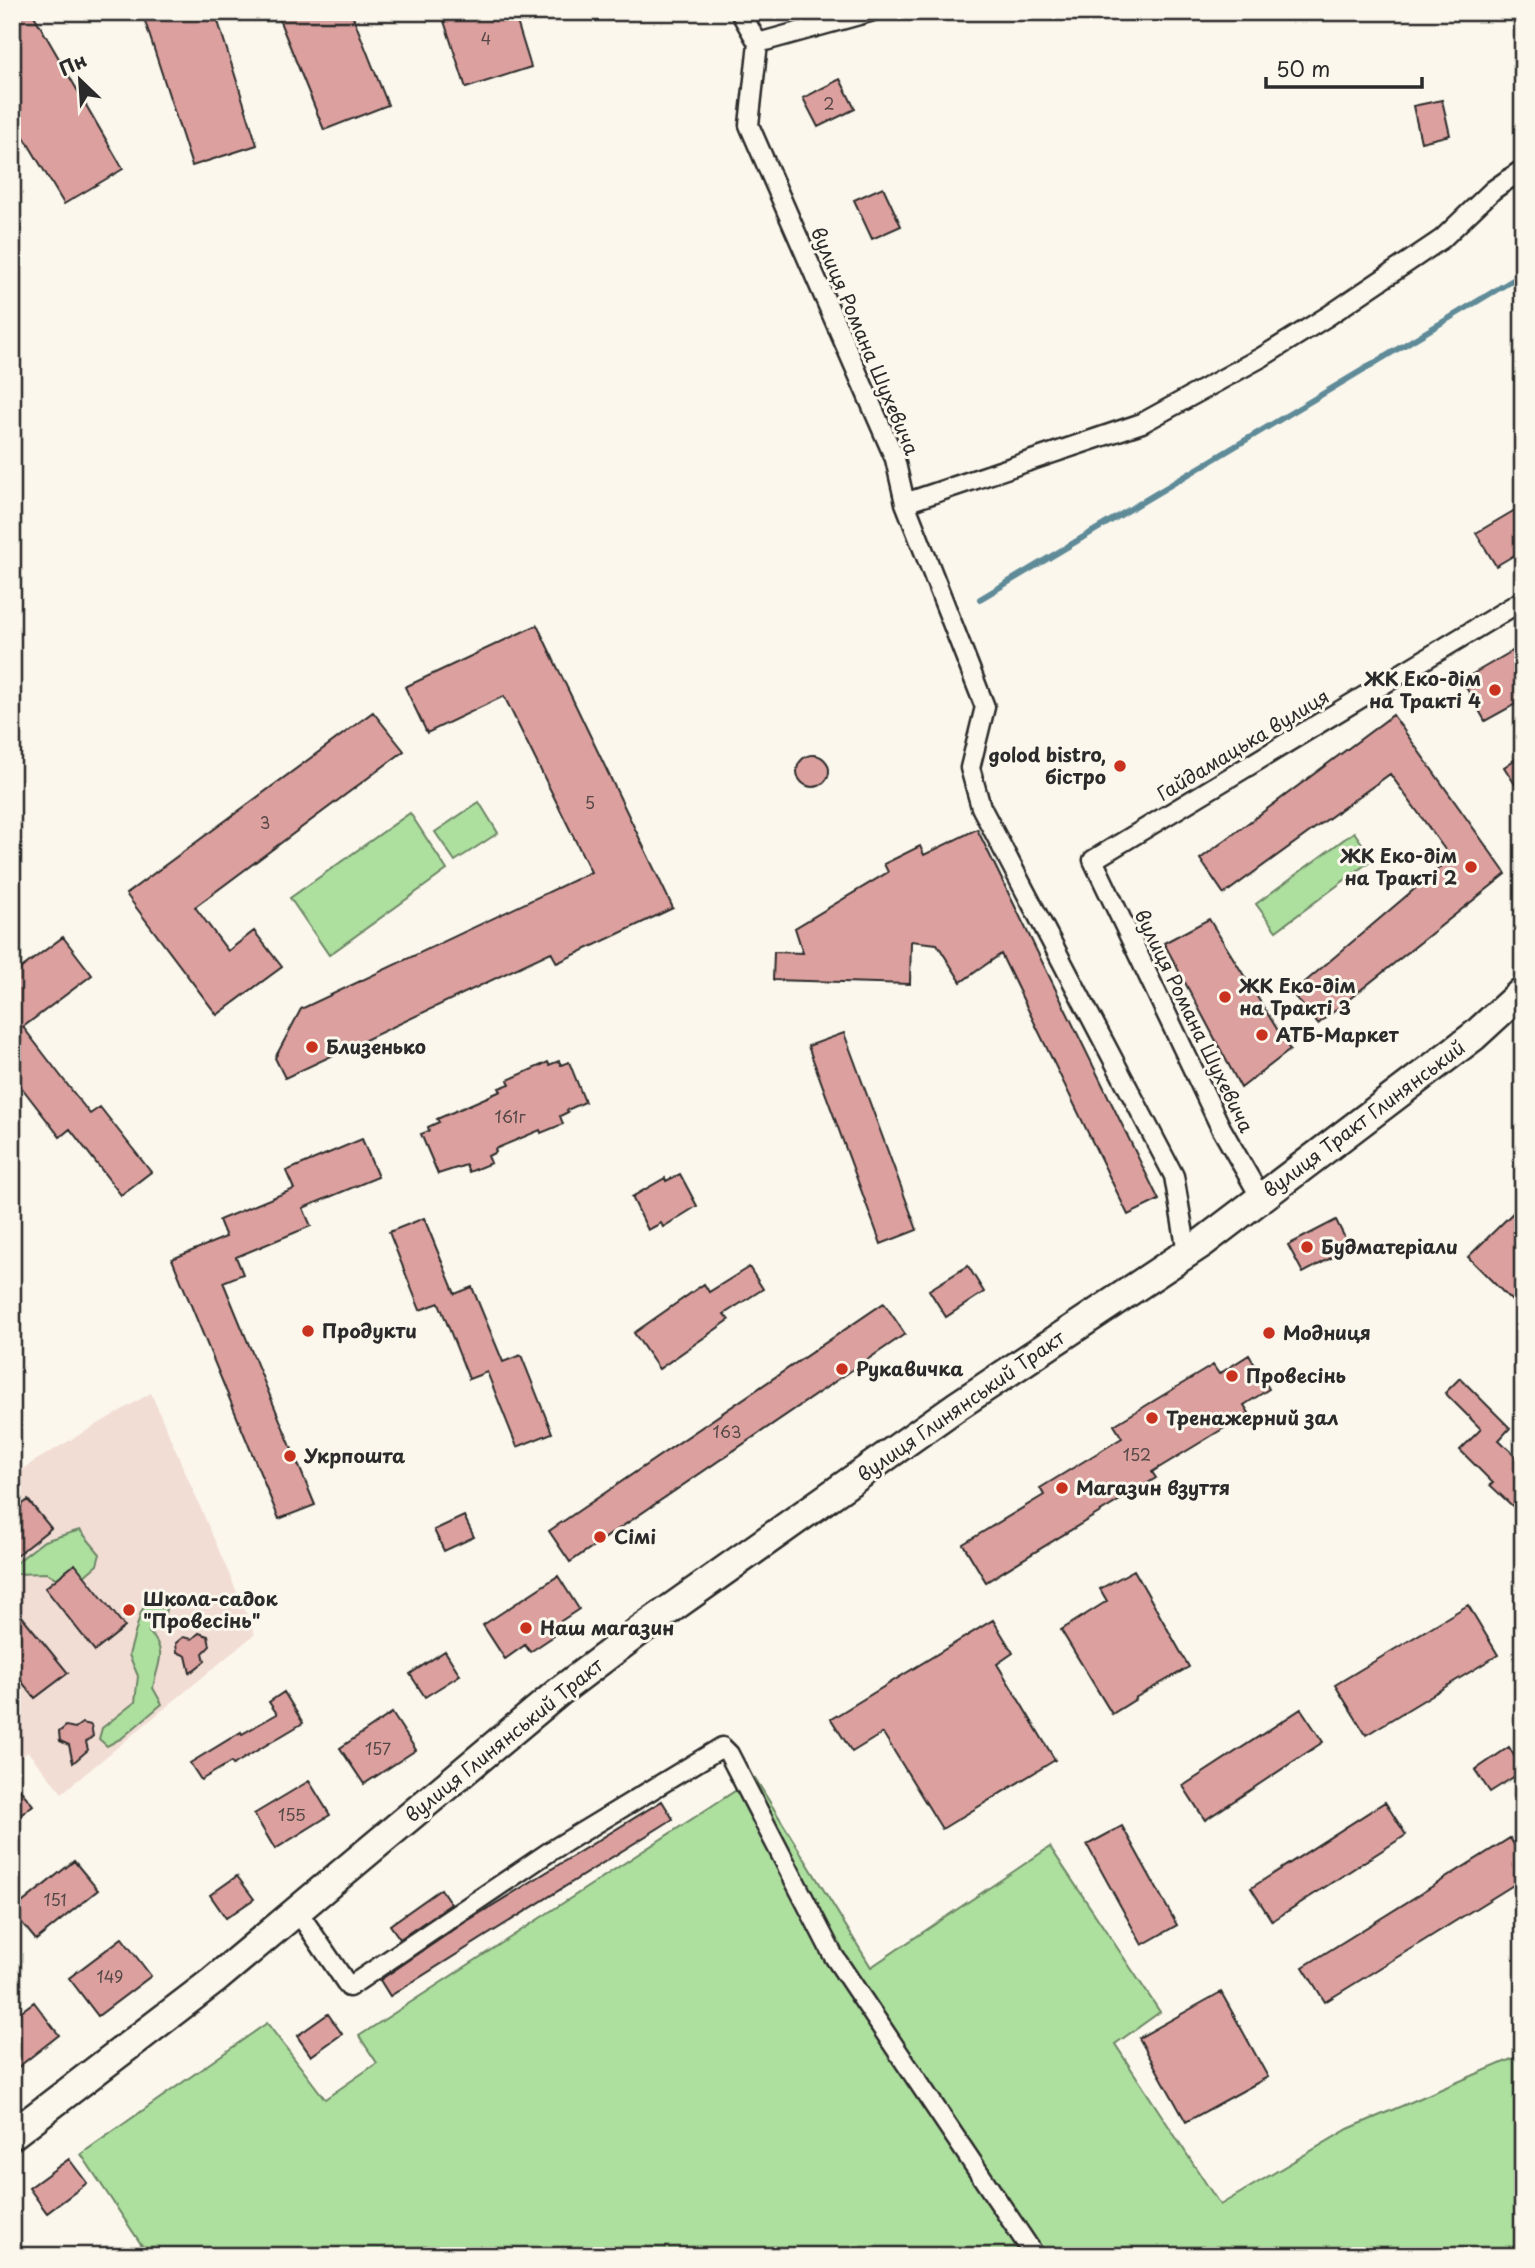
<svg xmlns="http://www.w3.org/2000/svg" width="1535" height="2268" font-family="'Playpen Sans',sans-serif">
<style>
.built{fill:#f2ddd5}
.green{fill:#addf9f;stroke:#6c8565;stroke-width:2}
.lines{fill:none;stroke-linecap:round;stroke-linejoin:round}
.stream{stroke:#5f8b99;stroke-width:6}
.building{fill:#dca19f;stroke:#2b2b2b;stroke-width:2}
.minor-casing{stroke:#2b2b2b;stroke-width:23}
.primary-casing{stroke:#2b2b2b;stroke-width:33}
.minor{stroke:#fbf7ec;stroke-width:18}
.primary{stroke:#fbf7ec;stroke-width:28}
.poi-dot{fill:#c8321e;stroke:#fbf7ec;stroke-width:2.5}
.labels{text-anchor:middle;stroke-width:6;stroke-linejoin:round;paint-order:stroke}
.number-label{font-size:16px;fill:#574848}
.street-label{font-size:19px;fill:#2b2b2b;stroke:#fbf7ec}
.poi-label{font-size:19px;font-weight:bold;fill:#2b2b2b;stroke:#fbf7ec;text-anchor:start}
</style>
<rect width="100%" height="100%" fill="#fbf7ec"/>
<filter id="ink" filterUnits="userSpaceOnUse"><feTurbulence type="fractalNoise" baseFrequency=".0143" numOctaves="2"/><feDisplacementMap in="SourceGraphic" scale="14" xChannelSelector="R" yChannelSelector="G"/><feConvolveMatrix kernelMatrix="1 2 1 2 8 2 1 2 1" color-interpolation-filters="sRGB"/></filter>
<g filter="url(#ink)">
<path class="built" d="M151,1393L255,1634L62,1793L28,1752L12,1763V1478L33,1462Z"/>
<path class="green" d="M479,802L498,833L455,861L435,832Z
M410,813L447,870L329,955L290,898Z
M1354,832L1373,859L1276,931L1256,904Z
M80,1530L100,1554L97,1565L83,1577L60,1580L46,1573L16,1574L13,1565L44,1541Z
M150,1603L166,1609L163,1623L149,1632C169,1652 157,1664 153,1688L162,1704L122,1738L107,1746L99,1739L102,1728L135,1702L138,1676L129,1655L141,1612L146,1604Z
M755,1778L871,1967L1050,1847L1160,2012L1115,2044L1220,2205L1348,2129L1523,2054V2256H149L81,2154L267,2023L325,2099L377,2063L359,2036Z"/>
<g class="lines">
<path class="stream" d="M980,599L1523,274"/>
</g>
<path class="building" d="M12,12H32L123,169L64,204L12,117Z
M142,12H215L257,145L192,166Z
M276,12H351L388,105L324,130Z
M441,12H514L531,67L466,88Z
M840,79L855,109L818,127L803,98Z
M1442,100L1450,135L1421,142L1413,106Z
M883,187L901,226L872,239L854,200Z
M1515,510L1523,523V550L1496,566L1476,533Z
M537,625L673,908L557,963L551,952L285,1078L275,1058L301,1009L591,872L504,696L427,733L405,687Z
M1523,645V700L1485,721L1462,680Z
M373,712L404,751L195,907L228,951L254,931L282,967L217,1015L126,894Z
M1393,715L1506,874L1318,1024L1292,993L1451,858L1390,774L1224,894L1200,859Z
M1523,754V797L1504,767Z
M797 771a16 16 0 1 1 32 0a16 16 0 1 1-32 0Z
M977,829L1159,1200L1128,1215L1001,954L961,982L937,944L911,941L910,984L773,980L774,952L803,953L795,928L888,872L884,864L920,846L924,855Z
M1209,919L1290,1050L1241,1088L1164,943Z
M63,937L92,975L23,1027L90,1114L100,1107L151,1172L121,1195L70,1129L60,1137L12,1075V975Z
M844,1033L917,1230L881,1244L808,1046Z
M559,1061L561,1065L569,1062L585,1102L567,1110L568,1112L560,1116L563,1124L541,1133L540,1130L495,1149L496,1152L488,1156L491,1163L469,1172L466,1165L438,1174L421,1134L429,1131L428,1127L439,1122L437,1119L501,1091L499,1088L510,1084L508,1080L548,1062L549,1065Z
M362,1139L378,1177L303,1208L311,1226L236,1257L243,1274L223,1282L315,1505L279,1519L172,1259L226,1237L219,1220L294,1189L286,1171Z
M680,1174L697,1206L663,1227L661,1223L648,1230L632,1197L665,1178L666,1181Z
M1523,1203V1312L1468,1257Z
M424,1218L455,1294L472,1287L503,1362L521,1355L552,1433L517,1447L487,1372L469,1379L439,1303L420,1310L389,1232Z
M1336,1220L1350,1248L1303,1273L1288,1245Z
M968,1266L984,1292L946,1317L929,1290Z
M749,1267L763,1289L724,1314L729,1320L659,1369L634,1333L704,1284L709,1292Z
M884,1303L905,1334L570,1562L549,1531Z
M1249,1355L1269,1389L1244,1405L1249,1413L1152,1472L1156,1478L986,1582L963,1544L1044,1495L1040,1488L1122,1438L1114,1425L1213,1365L1219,1374Z
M1460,1378L1510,1428L1499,1440L1523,1463V1516L1490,1485L1493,1483L1460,1450L1481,1429L1445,1393Z
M28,1500L51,1528L12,1559V1512Z
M464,1516L474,1537L444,1551L434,1530Z
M75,1564L125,1627L95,1651L45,1588Z
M1134,1570L1189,1667L1135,1698L1136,1699L1112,1714L1061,1630L1107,1601L1100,1589Z
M558,1576L579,1609L549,1629L554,1636L530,1652L525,1645L505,1659L483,1625Z
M12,1604L68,1673L35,1698L12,1670Z
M1468,1605L1498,1655L1366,1735L1335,1685Z
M993,1620L1013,1653L997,1664L1055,1760L942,1829L883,1733L852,1752L831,1719Z
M199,1633L208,1636L210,1646L203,1653L205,1661L190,1673L186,1656L177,1652L176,1643L183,1637L192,1639Z
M445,1651L460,1675L425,1697L410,1674Z
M284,1692L303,1723L233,1765L231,1762L201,1780L190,1763L241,1732L242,1734L277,1714L269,1702Z
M1301,1709L1323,1742L1205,1820L1183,1786Z
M392,1713L416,1750L364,1784L340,1748Z
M82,1723L91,1725L93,1736L86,1742L88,1750L73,1763L69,1745L60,1741L59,1732L66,1726L75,1728Z
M1509,1747L1523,1771L1490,1792L1475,1770Z
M12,1780L33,1805L12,1822Z
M309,1781L330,1815L275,1849L254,1814Z
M662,1801L673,1819L390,1996L380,1980L464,1923Z
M1385,1802L1406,1835L1272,1921L1251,1888Z
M1122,1826L1177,1925L1142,1945L1087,1845Z
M1510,1838L1523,1859V1879L1325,2002L1303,1967Z
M74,1861L98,1890L36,1940L12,1911Z
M237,1876L254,1899L226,1918L210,1895Z
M441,1889L451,1904L400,1939L390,1925Z
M122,1938L151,1976L98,2016L69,1978Z
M1221,1992L1268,2077L1186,2122L1139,2038Z
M34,2002L59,2035L12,2072V2018Z
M328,2014L342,2034L311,2056L297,2036Z
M69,2159L87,2183L47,2213L29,2188Z"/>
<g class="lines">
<g class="minor-casing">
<path id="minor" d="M740,12L758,43L749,125L895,459L905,503L985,707L970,768L981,807L1174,1176L1187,1252
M758,43L870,12
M905,503L1142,423L1262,357L1328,316L1442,239L1493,190L1523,169
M1261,1198L1221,1128L1093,860L1523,600
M296,1909L349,1987L549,1852L722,1747L729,1754L833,1955L1035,2256"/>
</g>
<g class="primary-casing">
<path id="primary" d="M12,2135L213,1981L560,1691L642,1629L957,1406L1202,1243L1474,1036L1523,991"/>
</g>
<use href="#minor" class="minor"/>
<use href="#primary" class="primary"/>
</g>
</g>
<g class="poi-dot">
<circle cx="1495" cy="690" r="7"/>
<circle cx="1120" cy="766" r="7"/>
<circle cx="1471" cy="867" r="7"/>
<circle cx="1225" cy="997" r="7"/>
<circle cx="1262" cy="1035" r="7"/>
<circle cx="312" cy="1047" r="7"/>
<circle cx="1307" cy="1247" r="7"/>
<circle cx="308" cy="1331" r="7"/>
<circle cx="1269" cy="1333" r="7"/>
<circle cx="842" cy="1369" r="7"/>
<circle cx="1232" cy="1376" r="7"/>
<circle cx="1152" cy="1418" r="7"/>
<circle cx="290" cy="1456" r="7"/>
<circle cx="1062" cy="1488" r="7"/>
<circle cx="600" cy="1537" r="7"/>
<circle cx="129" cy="1610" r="7"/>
<circle cx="526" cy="1628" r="7"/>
</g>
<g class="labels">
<g class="number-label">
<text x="486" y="45">4</text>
<text x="829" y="110">2</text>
<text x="590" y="809">5</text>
<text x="265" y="829">3</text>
<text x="510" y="1123">161г</text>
<text x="727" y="1438">163</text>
<text x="1137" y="1461">152</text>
<text x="378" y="1755">157</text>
<text x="292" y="1821">155</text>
<text x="55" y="1906">151</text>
<text x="110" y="1983">149</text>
</g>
<g class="street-label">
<text transform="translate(865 341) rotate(67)" y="7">вулиця Романа Шухевича</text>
<text transform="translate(1243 745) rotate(-31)" y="7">Гайдамацька вулиця</text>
<text transform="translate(1194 1021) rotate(64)" y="7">вулиця Романа Шухевича</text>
<text transform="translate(1364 1119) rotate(-37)" y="7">вулиця Тракт Глинянський</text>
<text transform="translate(961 1406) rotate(-35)" y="7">вулиця Глинянський Тракт</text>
<text transform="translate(504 1740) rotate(-39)" y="7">вулиця Глинянський Тракт</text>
</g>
<g class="poi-label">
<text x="1481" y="686" text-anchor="end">ЖК Еко-дім<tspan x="1481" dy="22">на Тракті 4</tspan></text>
<text x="1106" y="762" text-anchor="end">golod bistro,<tspan x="1106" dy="22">бістро</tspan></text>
<text x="1457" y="863" text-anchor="end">ЖК Еко-дім<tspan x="1457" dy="22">на Тракті 2</tspan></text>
<text x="1239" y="993">ЖК Еко-дім<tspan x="1239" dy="22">на Тракті 3</tspan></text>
<text x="1276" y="1042">АТБ-Маркет</text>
<text x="326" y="1054">Близенько</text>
<text x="1321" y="1254">Будматеріали</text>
<text x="322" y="1338">Продукти</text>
<text x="1283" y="1340">Модниця</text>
<text x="856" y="1376">Рукавичка</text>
<text x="1246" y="1383">Провесінь</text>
<text x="1166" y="1425">Тренажерний зал</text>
<text x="304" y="1463">Укрпошта</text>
<text x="1076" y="1495">Магазин взуття</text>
<text x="614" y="1544">Сімі</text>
<text x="143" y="1606">Школа-садок<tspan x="143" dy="22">"Провесінь"</tspan></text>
<text x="540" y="1635">Наш магазин</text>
</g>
</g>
<rect width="1535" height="2268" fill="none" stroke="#fbf7ec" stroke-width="42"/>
<rect x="21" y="21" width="1493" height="2226" fill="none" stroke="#2b2b2b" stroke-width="2.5" filter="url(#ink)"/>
<g transform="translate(80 80) rotate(335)" stroke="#fbf7ec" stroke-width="5" paint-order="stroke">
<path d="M0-5L12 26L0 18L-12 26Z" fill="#2b2b2b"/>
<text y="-10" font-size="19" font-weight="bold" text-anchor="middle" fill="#2b2b2b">Пн</text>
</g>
<path d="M1266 77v10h156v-10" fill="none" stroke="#2b2b2b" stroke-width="3.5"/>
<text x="1276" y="77" font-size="21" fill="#2b2b2b" stroke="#fbf7ec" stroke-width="5" paint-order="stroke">50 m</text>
</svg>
